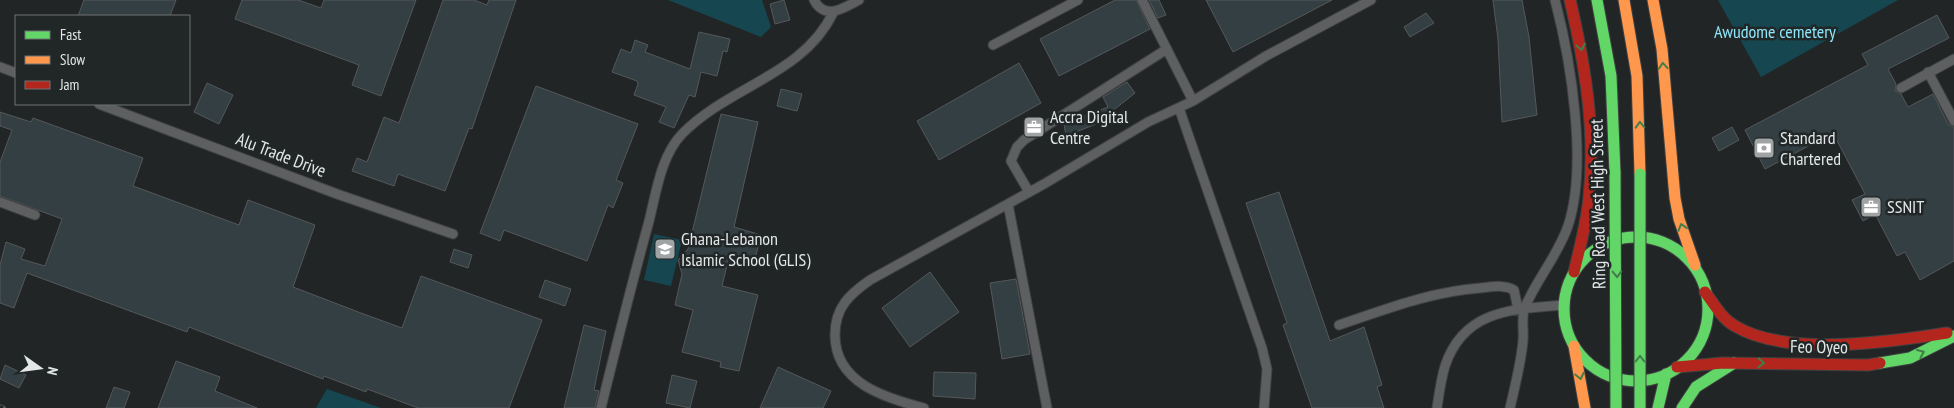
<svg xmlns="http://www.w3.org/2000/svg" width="1954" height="408" font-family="'PT Sans Narrow',sans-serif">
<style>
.green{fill:#164750}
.building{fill:#343f44;stroke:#555859}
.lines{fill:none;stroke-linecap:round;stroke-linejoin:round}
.lane-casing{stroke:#3f4142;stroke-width:11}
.fast-casing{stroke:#3f4142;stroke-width:13}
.slow-casing{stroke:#3f4142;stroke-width:13}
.jam-casing{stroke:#3f4142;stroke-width:13}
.lane{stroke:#5d5f60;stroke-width:9}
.fast{stroke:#63d668;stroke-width:11}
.slow{stroke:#ff974d;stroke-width:11}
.jam{stroke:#b3261e;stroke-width:11}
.rail-casing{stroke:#5e6162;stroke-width:5.5}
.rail{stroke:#212627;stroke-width:4;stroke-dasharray:11;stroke-linecap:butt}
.fast-bridge-casing{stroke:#3f4142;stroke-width:13;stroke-linecap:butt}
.fast-bridge{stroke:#63d668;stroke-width:11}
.oneway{stroke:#427e48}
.labels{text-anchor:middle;stroke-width:5;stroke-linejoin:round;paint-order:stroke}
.park-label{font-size:18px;fill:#8fe6f9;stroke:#212627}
.poi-label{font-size:18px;fill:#e4e7e8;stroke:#212627;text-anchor:start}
.street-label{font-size:18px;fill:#e4e7e8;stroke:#212627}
</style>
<rect width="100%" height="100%" fill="#222526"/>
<path class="green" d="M668,0H762L771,27L761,37Z
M1718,0H1898L1761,77Z
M654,234L682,240L671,286L644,280Z
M327,389L381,408H316Z"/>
<path class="building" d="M84,0H176L170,16H78Z
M242,0H298L321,8L324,0H416L381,96L352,85L359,65L235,19Z
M443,0H474L487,5L489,0H516L472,129L469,128L445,191L398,174L394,186L352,171L357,158L367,162L384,117L399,123Z
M784,0L790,20L775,24L770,4Z
M1115,0H1136L1150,29L1059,76L1040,39Z
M1149,0H1159L1166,15L1158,18Z
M1206,0H1332L1233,52Z
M1493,0H1522L1529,37L1537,115L1502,122L1498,39Z
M1426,13L1434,23L1410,37L1404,27Z
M1937,15L1949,38L1888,69L1896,84L1895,91L1901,94L1908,107L1933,94L1948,124L1954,127V261L1920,280L1905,252L1897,256L1875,214L1863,221L1852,200L1865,194L1833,133L1765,169L1745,130L1868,65L1862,54Z
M699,32L730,39L727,52L723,51L717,76L701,72L695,97L689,95L674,128L659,122L666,107L634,95L638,84L637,81L612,72L621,49L631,53L635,40L648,45L645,52L690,69Z
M1019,63L1041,103L939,160L917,121Z
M1127,82L1135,93L1096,124L1066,136L1064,124L1108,107L1103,97Z
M207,83L233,95L219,124L194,112Z
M536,86L638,124L616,180L623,183L613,208L608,205L587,261L504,230L500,241L480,233Z
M781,89L802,94L797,111L777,106Z
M0,112L31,122L33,118L143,158L133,186L239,225L248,200L315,225L293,287L361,313L402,328L421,276L542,320L509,408H418L367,389L366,392L324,376L323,379L189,327L187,332L27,273L14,308L0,303V265L6,242L25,249L21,259L45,266L62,219L0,196V162L12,130L0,126Z
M721,114L758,122L734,227L761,235L756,255H754L753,258L730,253L722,286L758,295L739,371L720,367L721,362L682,352L693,310L675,305L682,274L678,260L688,249Z
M1732,127L1739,140L1719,151L1712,138Z
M1279,192L1330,341L1364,327L1382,385L1377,387L1384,408H1312L1283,325L1287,323L1246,203Z
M454,249L472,255L468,268L450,262Z
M930,272L959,312L910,347L882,308Z
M1016,279L1030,354L1002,359L990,283Z
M545,280L571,289L565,306L539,297Z
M584,325L606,331L594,390L599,391L595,408H564Z
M176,361L220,377L215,391L257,408H158Z
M5,365L26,375L19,388L0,379Z
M778,367L831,391L823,408H760Z
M934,372L976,373L975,399L933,396Z
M672,375L697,381L690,408L666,403Z
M114,387L130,392L124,408H106Z"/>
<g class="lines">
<g class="lane-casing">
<path id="lane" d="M814,0C825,21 844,8 859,0
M1142,0L1193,101
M993,45L1078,0
M0,67L16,73
M1928,72L1954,121
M1901,88L1954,59
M99,104L337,194L453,234
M1179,108L1262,348L1267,369L1264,408
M1029,192L1011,161L1017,147L1024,140L1167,49
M0,202L35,215
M1008,204L1047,408
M1339,325C1387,309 1429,292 1480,288C1492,287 1504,284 1514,290L1518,309
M601,408C616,347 631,286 648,225C656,195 660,157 682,134C729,86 803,75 833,13
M924,408C885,398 835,383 835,335C835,307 850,294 870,280L1044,184L1148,122L1193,101L1266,56L1371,0
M1437,408C1439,394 1441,379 1445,366C1464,309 1514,309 1564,305
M1510,408C1515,386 1521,363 1523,341C1524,330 1521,316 1525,307C1537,279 1558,255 1568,226C1588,166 1571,61 1555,0"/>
</g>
<g class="fast-casing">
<path id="fast" d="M1597,0L1611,76L1615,173
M1564 309a72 72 0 1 1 144 0a72 72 0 1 1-144 0Z
M1880,363L1910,358L1954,336
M1658,408L1666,374
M1682,408L1696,387L1734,363"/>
</g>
<g class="slow-casing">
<path id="slow" d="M1624,0L1637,76L1640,174
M1653,0L1662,49L1675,198L1679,219L1695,265
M1574,346L1585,408"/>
</g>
<g class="jam-casing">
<path id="jam" d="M1570,0C1585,64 1596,131 1589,197C1587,222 1580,247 1574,272
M1705,292C1714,304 1722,319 1735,326C1786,357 1890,342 1947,333
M1677,367L1723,363L1868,365L1880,363"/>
</g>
<use href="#lane" class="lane"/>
<use href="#fast" class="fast"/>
<use href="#slow" class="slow"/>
<use href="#jam" class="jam"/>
<g class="rail-casing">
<path id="rail" d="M0,407L3,408"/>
</g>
<use href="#rail" class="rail"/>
<g class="fast-bridge-casing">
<path id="fast-bridge" d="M1615,173L1616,408
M1640,174V408"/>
</g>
<use href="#fast-bridge" class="fast-bridge"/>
</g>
<defs><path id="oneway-chevron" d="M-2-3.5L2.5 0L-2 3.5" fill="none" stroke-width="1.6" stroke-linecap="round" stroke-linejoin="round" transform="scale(1.25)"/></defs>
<g class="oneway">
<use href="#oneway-chevron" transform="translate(1581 47) rotate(79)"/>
<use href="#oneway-chevron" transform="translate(1663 66) rotate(-94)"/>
<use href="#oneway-chevron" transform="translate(1640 125) rotate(-92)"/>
<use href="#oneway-chevron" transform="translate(1682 227) rotate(-107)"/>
<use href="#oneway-chevron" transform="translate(1617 274) rotate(89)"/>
<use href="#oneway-chevron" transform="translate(1921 353) rotate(-23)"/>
<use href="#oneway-chevron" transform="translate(1640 359) rotate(-90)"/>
<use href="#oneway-chevron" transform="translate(1761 363) rotate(3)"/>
<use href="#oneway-chevron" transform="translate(1580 376) rotate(78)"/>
</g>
<defs>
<g id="office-square" transform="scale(1.125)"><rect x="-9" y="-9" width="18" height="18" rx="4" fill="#a0a3a4" stroke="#212627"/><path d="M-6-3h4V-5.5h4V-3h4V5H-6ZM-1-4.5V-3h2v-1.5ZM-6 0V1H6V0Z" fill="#fff"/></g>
<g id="bank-square" transform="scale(1.125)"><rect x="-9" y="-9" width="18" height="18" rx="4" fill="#a0a3a4" stroke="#212627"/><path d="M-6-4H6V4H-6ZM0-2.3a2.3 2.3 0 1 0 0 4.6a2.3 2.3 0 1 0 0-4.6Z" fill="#fff"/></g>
<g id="school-square" transform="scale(1.125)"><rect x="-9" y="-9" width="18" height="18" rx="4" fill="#a0a3a4" stroke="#212627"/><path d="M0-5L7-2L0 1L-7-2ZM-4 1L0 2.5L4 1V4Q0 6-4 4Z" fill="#fff"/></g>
</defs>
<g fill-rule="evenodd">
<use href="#office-square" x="1034" y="127"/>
<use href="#bank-square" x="1764" y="148"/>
<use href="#office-square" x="1871" y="207"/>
<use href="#school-square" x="665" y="249"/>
</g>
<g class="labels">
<g class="park-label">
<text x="1775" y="38">Awudome cemetery</text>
</g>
<g class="poi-label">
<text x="1050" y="123">Accra Digital<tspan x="1050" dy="21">Centre</tspan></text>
<text x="1780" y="144">Standard<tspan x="1780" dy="21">Chartered</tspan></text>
<text x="1887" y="213">SSNIT</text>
<text x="681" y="245">Ghana-Lebanon<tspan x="681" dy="21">Islamic School (GLIS)</tspan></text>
</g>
<g class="street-label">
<text transform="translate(281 155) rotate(21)" y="6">Alu Trade Drive</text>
<text transform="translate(1598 204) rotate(-91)" y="6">Ring Road West High Street</text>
<text transform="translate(1819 347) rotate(1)" y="6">Feo Oyeo</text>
</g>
</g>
<rect x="15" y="15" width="175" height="90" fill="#212627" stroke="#6f7374"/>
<rect x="25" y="31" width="25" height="8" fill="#63d668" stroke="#6f7374"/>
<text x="60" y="40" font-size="15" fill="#e4e7e8">Fast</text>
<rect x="25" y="56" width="25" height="8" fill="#ff974d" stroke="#6f7374"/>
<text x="60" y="65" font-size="15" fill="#e4e7e8">Slow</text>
<rect x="25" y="81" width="25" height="8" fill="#b3261e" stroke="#6f7374"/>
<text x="60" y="90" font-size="15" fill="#e4e7e8">Jam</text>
<g transform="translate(40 368) rotate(104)" stroke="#212627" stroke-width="4" paint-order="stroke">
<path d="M0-4L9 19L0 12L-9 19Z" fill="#e4e7e8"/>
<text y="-8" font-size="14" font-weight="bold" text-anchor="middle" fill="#e4e7e8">N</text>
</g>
</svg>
